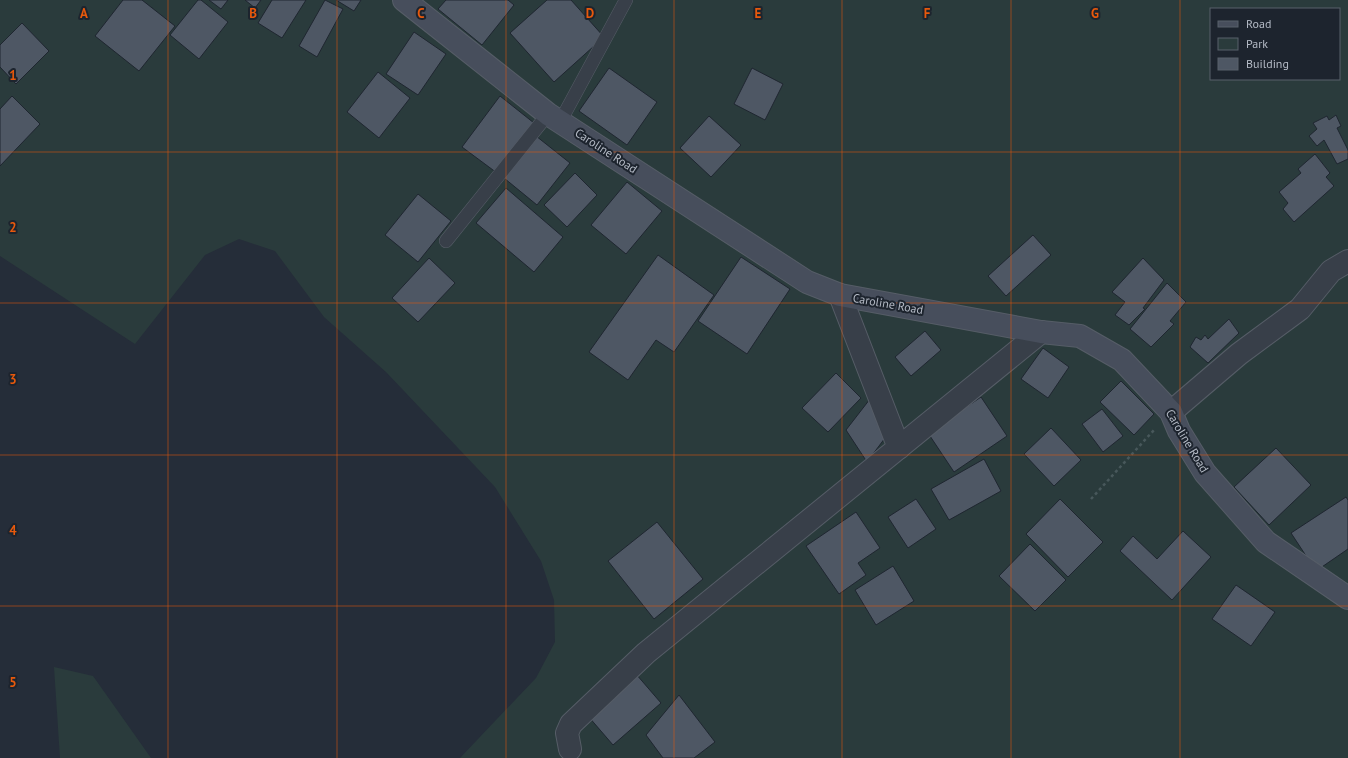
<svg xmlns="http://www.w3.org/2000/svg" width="1348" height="758" font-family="'PT Sans',sans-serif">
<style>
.green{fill:#2a3b3c;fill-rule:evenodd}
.building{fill:#4e5764;stroke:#1f2630}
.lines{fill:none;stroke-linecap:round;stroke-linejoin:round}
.lane-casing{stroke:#565d67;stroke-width:14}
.street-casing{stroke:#565d67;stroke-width:24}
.secondary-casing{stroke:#565d67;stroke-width:24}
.path{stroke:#48585b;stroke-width:2.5;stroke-dasharray:3 3;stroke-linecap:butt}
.lane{stroke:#383f49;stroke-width:13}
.street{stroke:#383f49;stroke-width:22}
.secondary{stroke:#474e5c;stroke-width:22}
.grid{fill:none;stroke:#e8590c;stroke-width:1;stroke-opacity:0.55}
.labels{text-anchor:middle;stroke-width:4;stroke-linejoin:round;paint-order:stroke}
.street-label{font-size:12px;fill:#b4bac5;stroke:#1d242e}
.grid-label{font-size:13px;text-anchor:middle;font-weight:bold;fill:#e8590c;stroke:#1d242e;stroke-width:4;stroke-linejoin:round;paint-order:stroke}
</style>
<rect width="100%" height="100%" fill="#252d39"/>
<path class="green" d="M0,0H1348V758H460L536,678L555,642L554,600L541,561L495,487L386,372L324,317L275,251L239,239L205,255L135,344L0,256ZM1211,9H1339V79H1211Z
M54,667L93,676L151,758H60Z"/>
<path class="building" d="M123,0H142L175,26L139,71L95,36Z
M198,0H201L228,22L199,59L170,35Z
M209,0H228L221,9Z
M245,0H261L255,8Z
M272,0H306L282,38L258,23Z
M325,0L343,9L317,57L299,46Z
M336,0H361L354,11Z
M446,0H508L514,5L482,45L438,9Z
M547,0H571L604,37L554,82L510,33Z
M22,23L49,51L16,84L0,67V45Z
M414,32L446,54L418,95L386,74Z
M609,68L657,102L627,145L579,111Z
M752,68L783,84L765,120L734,104Z
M378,72L410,98L379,138L347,112Z
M12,96L40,124L0,166V109Z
M500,96L534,123L497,173L462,147Z
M1336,115L1341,126L1337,128L1348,150V159L1337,164L1324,140L1317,146L1309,136L1317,129L1313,123L1327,116L1329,120Z
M709,116L741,145L711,177L680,148Z
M536,136L570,163L537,205L504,178Z
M1315,154L1330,173L1326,177L1334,186L1294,222L1283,209L1288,203L1279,192L1301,173L1298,169Z
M575,173L597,195L567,227L544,205Z
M627,182L662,211L626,254L591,225Z
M506,188L563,237L534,272L476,223Z
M418,194L451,221L418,262L385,235Z
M1033,235L1051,255L1006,296L988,276Z
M658,255L714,295L674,352L656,340L628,380L589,352Z
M741,257L790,289L747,354L698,321Z
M429,258L455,283L418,322L392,298Z
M1143,258L1164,280L1143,308L1145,309L1129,325L1115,315L1125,302L1112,292Z
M1167,283L1186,302L1170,321L1174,324L1151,347L1130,329Z
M1229,319L1239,333L1208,363L1190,347L1196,337L1201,340L1205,335L1208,339Z
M925,331L941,350L911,376L895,357Z
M1043,348L1069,367L1048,398L1021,379Z
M836,373L861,398L828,432L802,408Z
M1121,381L1154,414L1134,435L1100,402Z
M981,397L1007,436L954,472L928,433Z
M870,399L888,434L867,462L846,430Z
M1102,409L1123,436L1103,452L1082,424Z
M1051,428L1081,460L1054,486L1024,454Z
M1276,448L1311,485L1269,525L1234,487Z
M984,459L1001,491L949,520L931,489Z
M1346,497L1348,500V549L1316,571L1291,533Z
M916,499L936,529L908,548L888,517Z
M1060,499L1103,542L1068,577L1026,534Z
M856,512L880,548L858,563L866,575L839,594L806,546Z
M657,522L703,579L654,619L608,561Z
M1183,531L1211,557L1172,600L1120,551L1133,536L1157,559Z
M1030,544L1066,580L1035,611L999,576Z
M893,566L914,601L876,625L855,590Z
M1236,585L1275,612L1251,646L1212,619Z
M636,674L661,703L613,745L588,716Z
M679,695L715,742L694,758H663L646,735Z"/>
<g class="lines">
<g class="lane-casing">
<path id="lane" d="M560,122L626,0
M446,241L548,114"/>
</g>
<g class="street-casing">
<path id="street" d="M840,295L899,448
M1171,412L1239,354L1300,309L1331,271L1348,261
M570,749L567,733L571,724L646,653L1041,332"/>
</g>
<g class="secondary-casing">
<path id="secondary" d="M404,0L548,114L807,282L840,295L1041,332L1080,336L1122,360L1171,412L1179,431L1205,473L1266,542L1348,598"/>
</g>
<path class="path" d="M1091,499L1154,430"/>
<use href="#lane" class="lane"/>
<use href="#street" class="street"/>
<use href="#secondary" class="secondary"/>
</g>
<path class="grid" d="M168,0V758M337,0V758M506,0V758M674,0V758M842,0V758M1011,0V758M1180,0V758M0,152H1348M0,303H1348M0,455H1348M0,606H1348"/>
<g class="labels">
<g class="street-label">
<text transform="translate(606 151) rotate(33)" y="4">Caroline Road</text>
<text transform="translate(888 304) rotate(10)" y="4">Caroline Road</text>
<text transform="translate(1187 441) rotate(59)" y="4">Caroline Road</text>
</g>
</g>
<g class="grid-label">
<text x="84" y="18">A</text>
<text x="253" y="18">B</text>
<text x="421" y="18">C</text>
<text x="590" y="18">D</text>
<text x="758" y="18">E</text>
<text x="927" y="18">F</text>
<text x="1095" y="18">G</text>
<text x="13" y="80">1</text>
<text x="13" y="232">2</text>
<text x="13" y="384">3</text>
<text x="13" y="535">4</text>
<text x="13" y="687">5</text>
</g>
<rect x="1210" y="8" width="130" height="72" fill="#1d242e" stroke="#59606a"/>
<rect x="1218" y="21" width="20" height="6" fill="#474e5c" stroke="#59606a"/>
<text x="1246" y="28" font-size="12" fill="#b4bac5">Road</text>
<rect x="1218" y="38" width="20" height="12" fill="#2a3b3c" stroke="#59606a"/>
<text x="1246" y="48" font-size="12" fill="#b4bac5">Park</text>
<rect x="1218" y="58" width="20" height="12" fill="#4e5764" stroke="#59606a"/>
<text x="1246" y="68" font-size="12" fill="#b4bac5">Building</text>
</svg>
